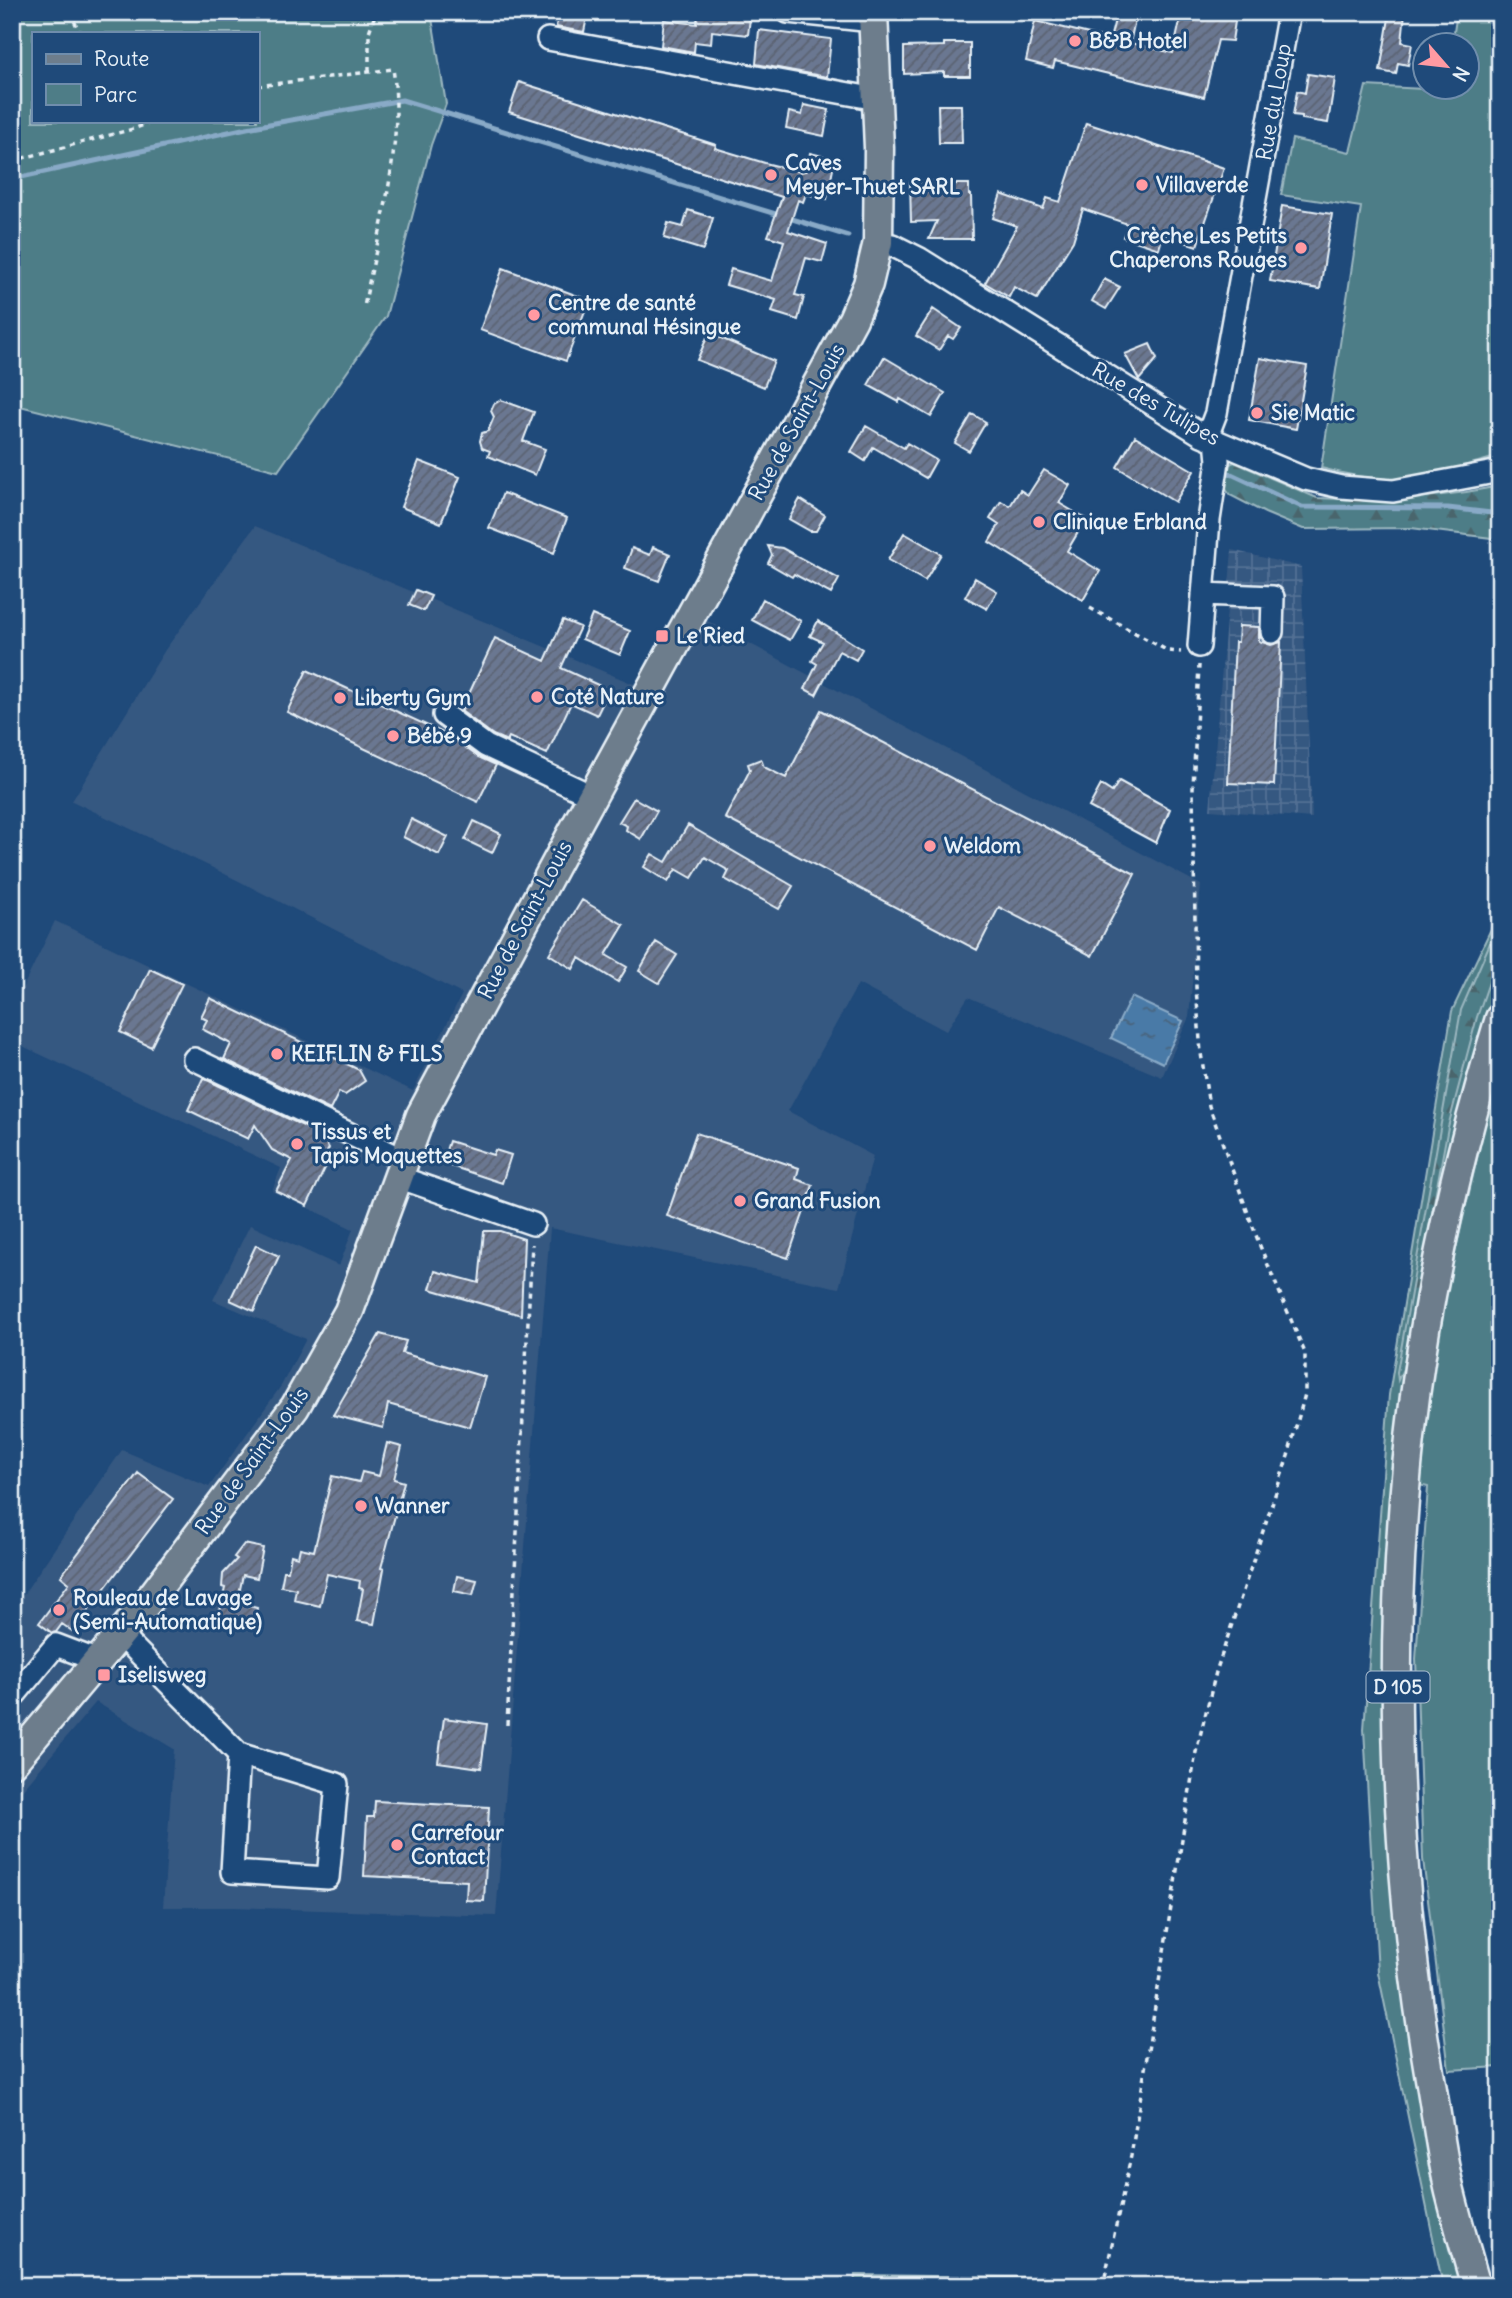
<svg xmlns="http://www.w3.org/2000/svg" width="1512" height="2298" font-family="Delius,sans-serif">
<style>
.built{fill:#365881}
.industrial{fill:url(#industrial-grid)}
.green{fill:#4e7d87;stroke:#9bb7c0;stroke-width:2;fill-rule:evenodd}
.forest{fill:url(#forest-firs);stroke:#9bb7c0;stroke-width:2}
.water{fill:url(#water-ripples);stroke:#89aac7;stroke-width:2}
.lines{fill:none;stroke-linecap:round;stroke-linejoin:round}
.stream{stroke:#89aac7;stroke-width:5}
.building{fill:url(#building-hatch);stroke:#e8f1f8;stroke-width:2}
.minor-casing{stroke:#e8f1f8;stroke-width:26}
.major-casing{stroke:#e8f1f8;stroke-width:33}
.path{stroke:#e8f1f8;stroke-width:3.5;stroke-dasharray:5 5;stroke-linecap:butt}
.minor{stroke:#1f4a7a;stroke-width:21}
.major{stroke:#6d7d8c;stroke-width:28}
.poi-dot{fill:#ff9aa2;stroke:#1f4a7a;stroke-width:2.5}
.labels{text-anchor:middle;stroke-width:6;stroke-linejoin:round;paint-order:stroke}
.shield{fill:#1f4a7a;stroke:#acbfd2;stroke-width:2}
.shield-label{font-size:19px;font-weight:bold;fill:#e8f1f8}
.poi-label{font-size:21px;font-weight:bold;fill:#e8f1f8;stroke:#1f4a7a;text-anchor:start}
.street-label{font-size:21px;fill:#e8f1f8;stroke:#1f4a7a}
</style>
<defs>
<pattern id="industrial-grid" width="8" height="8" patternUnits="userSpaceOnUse" patternTransform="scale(1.75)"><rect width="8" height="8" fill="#365881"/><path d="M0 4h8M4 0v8" fill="none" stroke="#537094"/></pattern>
<pattern id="forest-firs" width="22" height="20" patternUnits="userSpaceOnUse" patternTransform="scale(1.75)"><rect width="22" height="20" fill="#4e7d87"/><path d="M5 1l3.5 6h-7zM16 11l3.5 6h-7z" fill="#4a656c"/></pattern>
<pattern id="water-ripples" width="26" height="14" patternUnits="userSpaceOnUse" patternTransform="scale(1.75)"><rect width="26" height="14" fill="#4a7aa7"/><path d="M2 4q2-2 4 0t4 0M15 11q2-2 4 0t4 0" fill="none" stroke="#48647d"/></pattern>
<pattern id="building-hatch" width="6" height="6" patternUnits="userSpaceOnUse" patternTransform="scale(1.75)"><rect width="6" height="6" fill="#6b7791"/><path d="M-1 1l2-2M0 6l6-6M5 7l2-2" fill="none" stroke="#5a6271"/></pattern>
</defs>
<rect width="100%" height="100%" fill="#1f4a7a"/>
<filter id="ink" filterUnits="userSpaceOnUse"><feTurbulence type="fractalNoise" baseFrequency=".0143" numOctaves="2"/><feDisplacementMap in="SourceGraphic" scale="14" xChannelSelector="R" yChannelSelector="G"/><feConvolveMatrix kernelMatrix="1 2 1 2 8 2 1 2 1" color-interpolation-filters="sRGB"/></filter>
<g filter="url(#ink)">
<path class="built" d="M255,526L648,690L704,619L1201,885L1189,1017L1162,1077L968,997L946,1031L858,984L788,1111L873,1156L839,1288L550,1228L496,1916L234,1907H163L174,1749L96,1702L12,1802V1611L122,1450L209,1487L281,1386L306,1339L213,1300L250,1225L339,1266L353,1229L272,1191L281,1168L12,1041V1010L55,921L413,1091L462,994L211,867L72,801L165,650Z"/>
<path class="industrial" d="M1232,550L1301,567L1312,818L1210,810Z"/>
<path class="green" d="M12,12H431L446,104L431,145L386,316L278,471L12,404ZM33,33H257V121H33Z
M1457,12H1500V456C1466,465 1432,476 1397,479C1373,481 1345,474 1321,468L1361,207L1281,195L1292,139L1350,152L1366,86L1444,90L1445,88H1466V46L1452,45Z
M1500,910V980L1481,1033L1384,1684L1464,2286H1443L1378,1972L1364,1729L1389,1395L1452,1011Z
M1500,1060V2067L1449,2070L1423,1859L1416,1659L1428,1487L1419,1485L1439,1321Z
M855,2275L1094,2278L1093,2286H854Z"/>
<path class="forest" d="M1234,462L1317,498L1394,501L1466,492L1500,486V539L1411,528L1303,529L1265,513L1230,495L1223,485L1228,465Z
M1490,943H1498L1497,959L1477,1017L1448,1127L1403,1369L1398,1380L1397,1372L1461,1010Z"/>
<path class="water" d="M1131,997L1183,1021L1163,1063L1111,1038Z"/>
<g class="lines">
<path class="stream" d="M12,179L247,128L402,100L848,236
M1227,472L1302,507L1448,508L1500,514"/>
</g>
<path class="building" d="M559,12H588L584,32L556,27Z
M698,12L750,18L748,35L712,31L711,44L695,42L694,52L661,46L664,20L697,24Z
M1182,12H1222L1236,15L1232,41L1218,40L1204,97L1055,61L1053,68L1026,61L1035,21L1110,39L1116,16L1135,20L1130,43L1173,53Z
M1390,12H1405L1402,42L1412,44L1408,65L1398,63L1396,74L1380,71Z
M759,30L831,39L827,77L756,64Z
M944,43H970V76H944V72L904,74V47L944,46Z
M1308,74L1335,78L1328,123L1302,119V116L1293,115L1297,91L1305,93Z
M519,82L716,145L715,148L765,163L801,172L806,171L810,153L835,159L827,199L806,194L803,202L798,200L788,231L827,244L822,262L806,258L795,295L804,297L798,320L772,312L776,300L726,285L731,269L772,281L784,241L768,236L782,197L509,112Z
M804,105L829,110L824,136L786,128L789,112L802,115Z
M938,105H961L962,143H939Z
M1086,123L1224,168L1197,246L1163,235L1159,249L1123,237L1128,224L1083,209L1073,241L1037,299L1014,287L1009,297L985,283L1017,226L993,218L1001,194L1043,209L1047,198L1060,202Z
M937,181V184H969V195H971L972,239H929L937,221L911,222L910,182Z
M1282,206L1332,214L1320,289L1270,281Z
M688,210L713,218L703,250L664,238L668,223L683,227Z
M503,268L589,300L566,361L480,330Z
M1104,279L1120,287L1106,309L1092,301Z
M933,309L961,328L953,339L948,336L939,350L916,336Z
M709,333L774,361L764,387L697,360Z
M1150,344L1157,359L1139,380L1125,354Z
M884,357L945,393L931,417L900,399L899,402L868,385Z
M1260,358L1307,366L1296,429L1249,420Z
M501,400L534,412L523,441L545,449L535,475L488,456L490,451L482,448L480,441L482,433L488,431L494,417L491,411L494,404Z
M972,414L986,422L969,451L955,443Z
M866,426L904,448L907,443L936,460L926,478L873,447L865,461L851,452Z
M1135,436L1194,471L1175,502L1117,467Z
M419,461L460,477L441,523L401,507Z
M1044,470L1070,485L1059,503L1086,519L1067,551L1100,571L1083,600L989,542L999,525L990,519L1001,501L1010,506L1020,490L1028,495Z
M503,493L567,518L554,553L489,528Z
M800,499L825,515L816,531H810L789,519Z
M904,533L941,554L925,581L888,560Z
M768,546L782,548L839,579L831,594L794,574L792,577L768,563L772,555Z
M653,547L670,554L659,581L625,568L632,548L650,555Z
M975,578L997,591L987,609L965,597Z
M416,590L431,596L424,611L409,605Z
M763,599L801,621L790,640L752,620Z
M592,615L630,631L620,655L582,639Z
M563,620L580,627L561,668L609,690L597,715L571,703L547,754L509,737L507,741L493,735L461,711L495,638L545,661Z
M818,621L862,649L856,660L839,651L816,695L805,689L817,664L812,661L823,642L810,636Z
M1239,626L1259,627V641L1271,645L1281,642L1274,785L1228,783L1235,642H1238Z
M307,670L450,736L478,757L496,765L478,802L287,712Z
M821,710L1135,874L1092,956L999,907L977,950L725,818L750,770L748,764L761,759L764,767L786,778Z
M1119,781L1170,809L1156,843L1089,807L1101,785L1112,792Z
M634,798L657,811L641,839L626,830L627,826L619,822Z
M411,819L448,837L439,855L403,837Z
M474,821L501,834L492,853L465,840Z
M688,825L793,886L779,909L725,879L729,871L705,857L692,878L676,869L668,882L644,867L652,854L666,862Z
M582,900L624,925L606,955L627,967L618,982L579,958L573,969L549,954Z
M656,942L677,955L659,983L639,971Z
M150,969L182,984L151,1047L120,1032Z
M210,998L351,1066L359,1070L365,1081L345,1095L339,1092L330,1110L224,1059L231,1044L202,1029L207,1020L201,1017Z
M203,1078L320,1134L329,1148L321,1164L326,1166L307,1206L276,1191L292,1160L272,1150L255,1125L248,1139L188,1110Z
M696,1133L799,1168L796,1179L813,1185L788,1258L667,1216Z
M449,1141L493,1155L495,1150L511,1155L502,1183L442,1163Z
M484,1231H500L524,1239L521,1315L430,1289L435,1271L479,1283Z
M256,1245L279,1256L254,1311L230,1300Z
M380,1334L406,1341L402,1353L485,1377L470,1427L388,1404L383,1428L333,1415Z
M387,1443L402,1447L394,1479L404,1482L381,1568L384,1569L374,1624L357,1621L363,1589L359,1588L360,1581L327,1574L320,1606L294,1600L296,1589L281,1586L284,1571H288L291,1555L298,1557L300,1548L314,1551L332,1476L359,1482L362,1472L379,1476Z
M138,1473L173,1499L72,1631L62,1624L56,1632L52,1633L39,1623L69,1583L61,1576Z
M244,1544L263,1548L257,1578L243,1575L237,1603L257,1608L253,1628L218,1620L225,1588L222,1587L223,1574L237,1559L234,1557Z
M457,1576L477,1580L473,1595L454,1591Z
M444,1718L487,1724L481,1768L438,1762Z
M375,1801L489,1807L484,1901L466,1900L467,1881L364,1876L367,1817H374Z"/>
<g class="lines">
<g class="minor-casing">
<path id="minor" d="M788,12L873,21
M548,39L877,99
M878,242L892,245L920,259L1202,435L1306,479L1341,487L1393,491L1500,471
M1202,435L1211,426L1216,413L1289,12
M1203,594L1273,597L1272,632
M1199,646L1209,520L1218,461L1216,440
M444,715L486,746L592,796
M194,1059L404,1160
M398,1177L533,1224
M121,1635L239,1754L232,1872L328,1878L337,1784L239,1754
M12,1698L56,1645L98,1661"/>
</g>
<g class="major-casing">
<path id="major" d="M12,1763L149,1600L295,1407L349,1311L421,1115L576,826L853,319L868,284L878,242L879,148L873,12
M1476,2286C1467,2255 1458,2224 1450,2192C1441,2155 1437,2116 1430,2078C1392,1856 1386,1619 1415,1396C1432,1268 1462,1142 1500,1018"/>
</g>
<path class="path" d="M70,12L80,33
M369,71V32L376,12
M257,86L393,69C405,143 378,235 364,307
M12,161L133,129L154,121
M1090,608L1168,651L1181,652
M507,1725L532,1244
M1103,2286L1131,2156L1196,1752L1216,1672L1288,1456L1305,1394V1353L1260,1246L1209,1106L1201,1053L1196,988L1193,788L1199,665"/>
<use href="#minor" class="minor"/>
<use href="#major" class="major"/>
</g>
</g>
<g class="poi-dot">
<circle cx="1075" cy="41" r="7"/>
<circle cx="771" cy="175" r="7"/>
<circle cx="1142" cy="185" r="7"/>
<circle cx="1301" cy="248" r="7"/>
<circle cx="534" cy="315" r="7"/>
<circle cx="1257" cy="413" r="7"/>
<circle cx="1039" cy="522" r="7"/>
<rect x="655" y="629" width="14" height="14" rx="3.5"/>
<circle cx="537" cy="697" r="7"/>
<circle cx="340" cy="698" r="7"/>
<circle cx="393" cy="736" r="7"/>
<circle cx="930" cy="846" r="7"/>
<circle cx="277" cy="1054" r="7"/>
<circle cx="297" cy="1144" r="7"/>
<circle cx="740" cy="1201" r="7"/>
<circle cx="361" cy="1506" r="7"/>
<circle cx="59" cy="1610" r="7"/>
<rect x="97" y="1668" width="14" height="14" rx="3.5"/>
<circle cx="397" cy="1845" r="7"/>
</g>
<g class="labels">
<rect class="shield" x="1366.5" y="1671.5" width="63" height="31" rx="5"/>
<g class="shield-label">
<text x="1398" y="1694">D 105</text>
</g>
<g class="poi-label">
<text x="1089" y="48">B&amp;B Hotel</text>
<text x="785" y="170">Caves<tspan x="785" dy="24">Meyer-Thuet SARL</tspan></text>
<text x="1156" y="192">Villaverde</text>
<text x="1287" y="243" text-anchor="end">Crèche Les Petits<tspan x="1287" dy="24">Chaperons Rouges</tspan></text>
<text x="548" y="310">Centre de santé<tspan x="548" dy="24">communal Hésingue</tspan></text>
<text x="1271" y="420">Sie Matic</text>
<text x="1053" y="529">Clinique Erbland</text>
<text x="676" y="643">Le Ried</text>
<text x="551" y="704">Coté Nature</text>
<text x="354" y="705">Liberty Gym</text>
<text x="407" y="743">Bébé 9</text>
<text x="944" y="853">Weldom</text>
<text x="291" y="1061">KEIFLIN &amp; FILS</text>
<text x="311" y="1139">Tissus et<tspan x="311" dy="24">Tapis Moquettes</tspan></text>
<text x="754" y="1208">Grand Fusion</text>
<text x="375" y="1513">Wanner</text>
<text x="73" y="1605">Rouleau de Lavage<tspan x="73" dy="24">(Semi-Automatique)</tspan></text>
<text x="118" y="1682">Iselisweg</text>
<text x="411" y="1840">Carrefour<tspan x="411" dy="24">Contact</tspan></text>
</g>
<g class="street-label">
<text transform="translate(1274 102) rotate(-80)" y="7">Rue du Loup</text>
<text transform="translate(1156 404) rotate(30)" y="7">Rue des Tulipes</text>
<text transform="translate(797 422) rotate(-61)" y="7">Rue de Saint-Louis</text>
<text transform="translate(525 920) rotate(-62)" y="7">Rue de Saint-Louis</text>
<text transform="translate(252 1461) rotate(-54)" y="7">Rue de Saint-Louis</text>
</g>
</g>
<rect width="1512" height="2298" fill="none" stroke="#1f4a7a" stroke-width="42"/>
<rect x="21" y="21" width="1470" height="2256" fill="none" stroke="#e8f1f8" stroke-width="2.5" filter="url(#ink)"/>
<rect x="32" y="32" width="228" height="91" fill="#1f4a7a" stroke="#6f8dac" stroke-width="2"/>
<rect x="46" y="54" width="35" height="10" fill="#6d7d8c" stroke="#6f8dac" stroke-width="2"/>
<text x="94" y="66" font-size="21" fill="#e8f1f8">Route</text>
<rect x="46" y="84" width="35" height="21" fill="#4e7d87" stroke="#6f8dac" stroke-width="2"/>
<text x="94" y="102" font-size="21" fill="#e8f1f8">Parc</text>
<g transform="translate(1446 66) rotate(118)"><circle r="33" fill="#1f4a7a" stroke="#6f8dac" stroke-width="2"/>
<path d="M0-5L12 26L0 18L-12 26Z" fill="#ff9aa2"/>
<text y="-10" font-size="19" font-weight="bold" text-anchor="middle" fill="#e8f1f8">N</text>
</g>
</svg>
